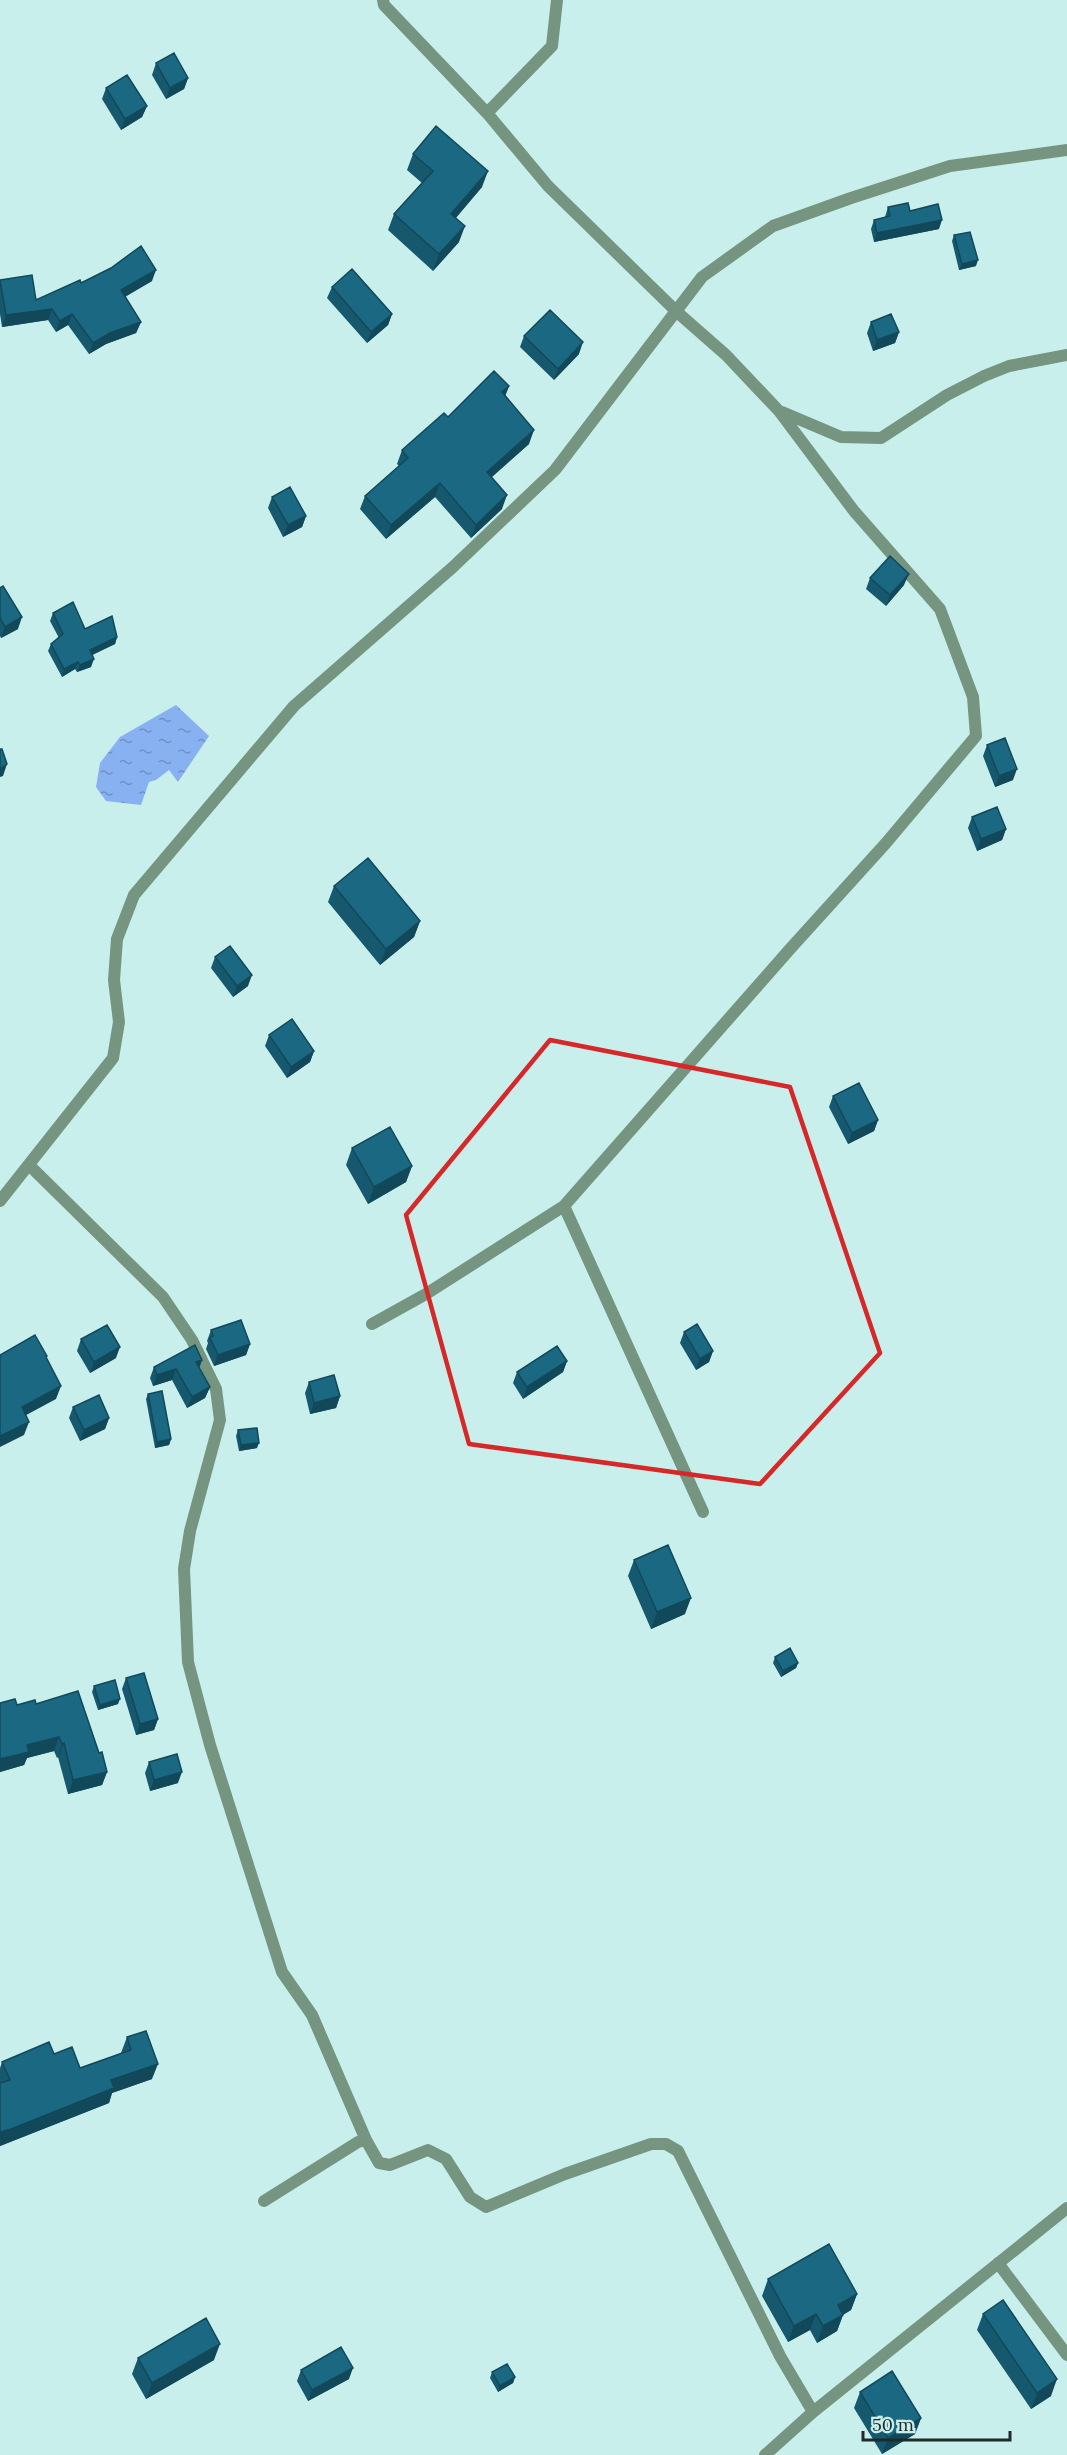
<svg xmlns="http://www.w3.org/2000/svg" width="1067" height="2455" font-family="Lora,serif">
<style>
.water{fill:url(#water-ripples)}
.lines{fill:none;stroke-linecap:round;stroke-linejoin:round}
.street{stroke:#769580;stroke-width:12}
.wall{fill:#16596f}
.shaded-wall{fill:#12495a}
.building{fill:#1a6881;stroke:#12495a;stroke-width:1.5}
.marked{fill:none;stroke:#d62828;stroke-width:4.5;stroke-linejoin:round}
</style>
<defs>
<pattern id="water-ripples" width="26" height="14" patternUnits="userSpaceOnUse" patternTransform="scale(1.5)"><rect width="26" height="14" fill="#88b1f1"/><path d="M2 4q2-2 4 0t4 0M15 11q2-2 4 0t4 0" fill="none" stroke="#6f90c3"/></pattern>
</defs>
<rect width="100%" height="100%" fill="#c9efec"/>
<path class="water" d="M176,705L209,736L178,782L169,770L156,780L149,782L141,805L106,801L96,787L100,763L120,737Z"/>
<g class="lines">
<path class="street" d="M487,113L552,46L557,0
M782,412L841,437L881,438L947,395L984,376L1009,366L1067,355
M29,1165L163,1297L192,1340L216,1389L220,1420L190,1531L184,1569L188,1662L210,1745L282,1972L312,2015L366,2140
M0,1201L113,1058L119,1022L114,980L117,939L134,895L294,706L453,567L555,470L702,277L773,226L851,198L950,166L1067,150
M564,1206L703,1512
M372,1324L426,1294L564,1206L790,949L886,843L976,736L973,697L940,609L854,511L779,411L726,355L677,312L548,186L487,113L384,5L383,0
M264,2201L358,2142L366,2140L379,2163L390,2165L428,2150L446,2159L470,2197L486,2207L565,2174L651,2144H666L678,2151L780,2356L813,2412
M998,2263L1067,2355
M765,2455L813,2412L1067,2208"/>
</g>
<path class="wall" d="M156,63L188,78L184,89L166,99L152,75Z
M106,88L147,106L142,117L121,130L102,99Z
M413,154L482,187L456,218L459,242L433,271L388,230L394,214L422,183L407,170Z
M888,207L910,211L939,229L874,242L871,229L874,220L885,217Z
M954,235L976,266L959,270L952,241Z
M0,280L36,300L81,283L152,281L125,297L141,322L136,333L106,344L89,354L68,325L56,332L48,320L2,327L0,314Z
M332,287L392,314L388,325L367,343L327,298Z
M871,322L899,332L895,343L873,351L867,333Z
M524,336L579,354L554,380L520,347Z
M509,386L505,396L529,444L491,477L502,509L471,538L435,497L386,539L360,509L365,496L399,466L397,464L402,450L448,417Z
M272,497L306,516L302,527L283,537L268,508Z
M870,578L904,585L886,606L866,589Z
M0,588L18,629L1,638L0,636Z
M53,613L85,629L117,637L115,644L92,655L91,667L77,672L75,669L62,677L48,651L51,644L59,638L50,621Z
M987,745L1013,780L995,787L983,756Z
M972,817L1006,829L1002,840L977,851L968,828Z
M334,886L420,921L414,937L380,965L328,902Z
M215,957L248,986L233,997L211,968Z
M269,1035L314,1051L310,1062L287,1078L265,1046Z
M833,1096L878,1120L874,1131L848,1144L829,1107Z
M352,1148L412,1166L406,1182L368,1204L346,1165Z
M211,1330L250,1344L246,1355L214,1366L206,1349L208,1343L207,1341Z
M684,1332L713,1351L709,1362L696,1370L680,1343Z
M81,1339L116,1358L90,1373L77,1351Z
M202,1360L199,1368L210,1387L205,1398L187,1408L172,1380L153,1386L150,1378L154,1367Z
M567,1361L563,1372L523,1399L513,1383L517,1372Z
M309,1382L340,1396L336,1408L310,1414L305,1393Z
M148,1394L171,1439L169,1445L155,1448L146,1399Z
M73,1407L109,1418L105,1429L80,1441L69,1418Z
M238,1430L257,1448L239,1451L236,1436Z
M634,1560L685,1614L651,1629L628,1576Z
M775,1657L798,1663L796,1668L781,1677L773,1663Z
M126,1678L158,1719L154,1730L136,1735L122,1689Z
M94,1686L118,1704L98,1710L92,1692Z
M0,1703L17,1705L36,1704L99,1753L107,1772L102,1785L68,1794L58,1757L57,1758L54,1751L27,1758L24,1765L0,1772Z
M149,1762L178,1783L150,1791L145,1773Z
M127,2037L152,2079L112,2093L109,2103L0,2146V2068L2,2062L54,2054L80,2068L121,2053Z
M768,2279L857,2294L851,2310L843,2315L837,2331L817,2343L810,2330L788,2342L762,2296Z
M983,2314L1051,2396L1031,2409L977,2330Z
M138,2358L214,2360L146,2399L132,2374Z
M301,2370L349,2379L308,2401L297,2381Z
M492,2372L515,2377L513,2383L498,2392L490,2378Z
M860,2392L921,2418L915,2434L882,2454L854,2408Z"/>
<path class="shaded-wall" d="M188,78L184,89L166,99L170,88Z
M147,106L142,117L121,130L125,119Z
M488,171L482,187L445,230L451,214Z
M942,220L939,229L874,242L877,233Z
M465,226L459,242L433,271L439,254Z
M978,260L976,266L959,270L962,264Z
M156,270L152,281L117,301L121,290Z
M52,309L48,320L2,327L6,315Z
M72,314L68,325L56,332L60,321Z
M392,314L388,325L367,343L371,332Z
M141,322L136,333L106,344L89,354L93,343L110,333Z
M899,332L895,343L873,351L877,340Z
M583,342L579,354L554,380L558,369Z
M509,386L504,399L502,392Z
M534,430L529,444L482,486L487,472Z
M440,483L435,497L386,539L391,525Z
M507,495L502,509L471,538L476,525Z
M306,516L302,527L283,537L288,525Z
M909,574L904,585L886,606L890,595Z
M22,617L18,629L1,638L5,627Z
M117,637L115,644L88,657L90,650Z
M94,659L91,667L77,672L80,665Z
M78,662L75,669L62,677L64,669Z
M7,764L3,776L0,777V769Z
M1017,769L1013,780L995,787L999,776Z
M1006,829L1002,840L977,851L981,839Z
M420,921L414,937L380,965L386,949Z
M252,975L248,986L233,997L237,986Z
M314,1051L310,1062L287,1078L291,1067Z
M878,1120L874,1131L848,1144L852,1133Z
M412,1166L406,1182L368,1204L374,1187Z
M250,1344L246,1355L214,1366L218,1355Z
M120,1347L116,1358L90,1373L94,1362Z
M713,1351L709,1362L696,1370L700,1359Z
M202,1360L198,1371L196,1362Z
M567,1361L563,1372L523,1399L527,1387Z
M176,1369L172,1380L153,1386L157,1375Z
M61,1386L56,1399L17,1420L22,1407Z
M210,1387L205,1398L187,1408L192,1397Z
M340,1396L336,1408L310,1414L314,1403Z
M109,1418L105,1429L80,1441L84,1430Z
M29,1422L24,1435L0,1447V1436Z
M171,1439L169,1445L155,1448L157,1442Z
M259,1443L257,1448L239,1451L241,1445Z
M691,1598L685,1614L651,1629L657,1612Z
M798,1663L796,1668L781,1677L783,1671Z
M120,1699L118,1704L98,1710L100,1705Z
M158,1719L154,1730L136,1735L140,1724Z
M59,1737L54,1751L27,1758L24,1765L0,1772V1759L27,1745Z
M64,1743L58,1757L57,1758L62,1744Z
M107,1772L102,1785L68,1794L73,1780Z
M182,1772L178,1783L150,1791L154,1780Z
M158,2064L152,2079L112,2093L109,2103L0,2146V2132L111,2080Z
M857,2294L851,2310L832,2321L838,2305Z
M816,2314L810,2330L788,2342L794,2326Z
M843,2315L837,2331L817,2343L823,2326Z
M220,2344L214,2360L146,2399L152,2383Z
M353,2368L349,2379L308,2401L312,2390Z
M515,2377L513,2383L498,2392L500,2386Z
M1057,2379L1051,2396L1031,2409L1037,2393Z
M921,2418L915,2434L882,2454L888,2438Z"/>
<path class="building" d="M174,53L188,78L170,88L156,63Z
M127,75L147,106L125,119L106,88Z
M436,126L488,171L451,214L465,226L439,254L394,214L433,171L413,154Z
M908,203L910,211L938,204L942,220L877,233L874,220L890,216L888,207Z
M970,232L978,260L962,264L954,235Z
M141,246L156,270L121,290L141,322L110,333L93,343L72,314L60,321L52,309L6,315L0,280L32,275L36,300L80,280L81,283L111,268Z
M352,269L392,314L371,332L332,287Z
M550,310L583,342L558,369L524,336Z
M891,314L899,332L877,340L871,322Z
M494,371L509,386L502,392L534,430L487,472L507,495L476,525L440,483L391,525L365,496L408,458L402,450L444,413L448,417Z
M290,487L306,516L288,525L272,497Z
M890,556L909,574L890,595L870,578Z
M3,586L22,617L5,627L0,618V588Z
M73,602L85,629L112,616L117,637L90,650L94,659L80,665L78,662L64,669L51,644L63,634L53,613Z
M1005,738L1017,769L999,776L987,745Z
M0,749H2L7,764L0,769Z
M997,807L1006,829L981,839L972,817Z
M368,858L420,921L386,949L334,886Z
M230,946L252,975L237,986L215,957Z
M292,1019L314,1051L291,1067L269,1035Z
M859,1083L878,1120L852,1133L833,1096Z
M390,1127L412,1166L374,1187L352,1148Z
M241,1320L250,1344L218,1355L210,1338L213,1336L211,1330Z
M697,1324L713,1351L700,1359L684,1332Z
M107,1325L120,1347L94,1362L81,1339Z
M35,1335L47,1356L46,1357L61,1386L22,1407L29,1422L0,1436V1355Z
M195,1345L202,1360L196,1362L210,1387L192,1397L176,1369L157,1375L154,1367Z
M557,1346L567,1361L527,1387L517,1372Z
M334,1375L340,1396L314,1403L309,1382Z
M162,1391L171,1439L157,1442L148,1394Z
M99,1395L109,1418L84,1430L73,1407Z
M257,1428L259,1443L241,1445L238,1430Z
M668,1545L691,1598L657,1612L634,1560Z
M790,1648L798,1663L783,1671L775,1657Z
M144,1673L158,1719L140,1724L126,1678Z
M115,1680L120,1699L100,1705L94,1686Z
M78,1691L99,1753L102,1752L107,1772L73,1780L64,1743L62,1744L59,1737L27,1745L29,1752L0,1759V1703L15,1699L17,1705L35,1700L36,1704Z
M177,1754L182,1772L154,1780L149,1762Z
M146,2031L158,2064L111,2080L114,2088L11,2129L0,2132V2083L10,2080L2,2062L49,2042L54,2054L72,2047L80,2068L131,2050L127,2037Z
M829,2244L857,2294L838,2305L843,2315L823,2326L816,2314L794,2326L768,2279Z
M1003,2300L1057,2379L1037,2393L983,2314Z
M206,2318L220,2344L152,2383L138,2358Z
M341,2347L353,2368L312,2390L301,2370Z
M507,2364L515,2377L500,2386L492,2372Z
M892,2371L921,2418L888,2438L860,2392Z"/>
<path class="marked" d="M550,1040L790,1087L880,1353L760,1484L469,1444L406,1215Z"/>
<path d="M863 2431v9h147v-9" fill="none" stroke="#1d2b2a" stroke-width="3"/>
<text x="872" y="2431" font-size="18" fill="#1d2b2a" stroke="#c9efec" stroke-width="4.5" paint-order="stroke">50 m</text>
</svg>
